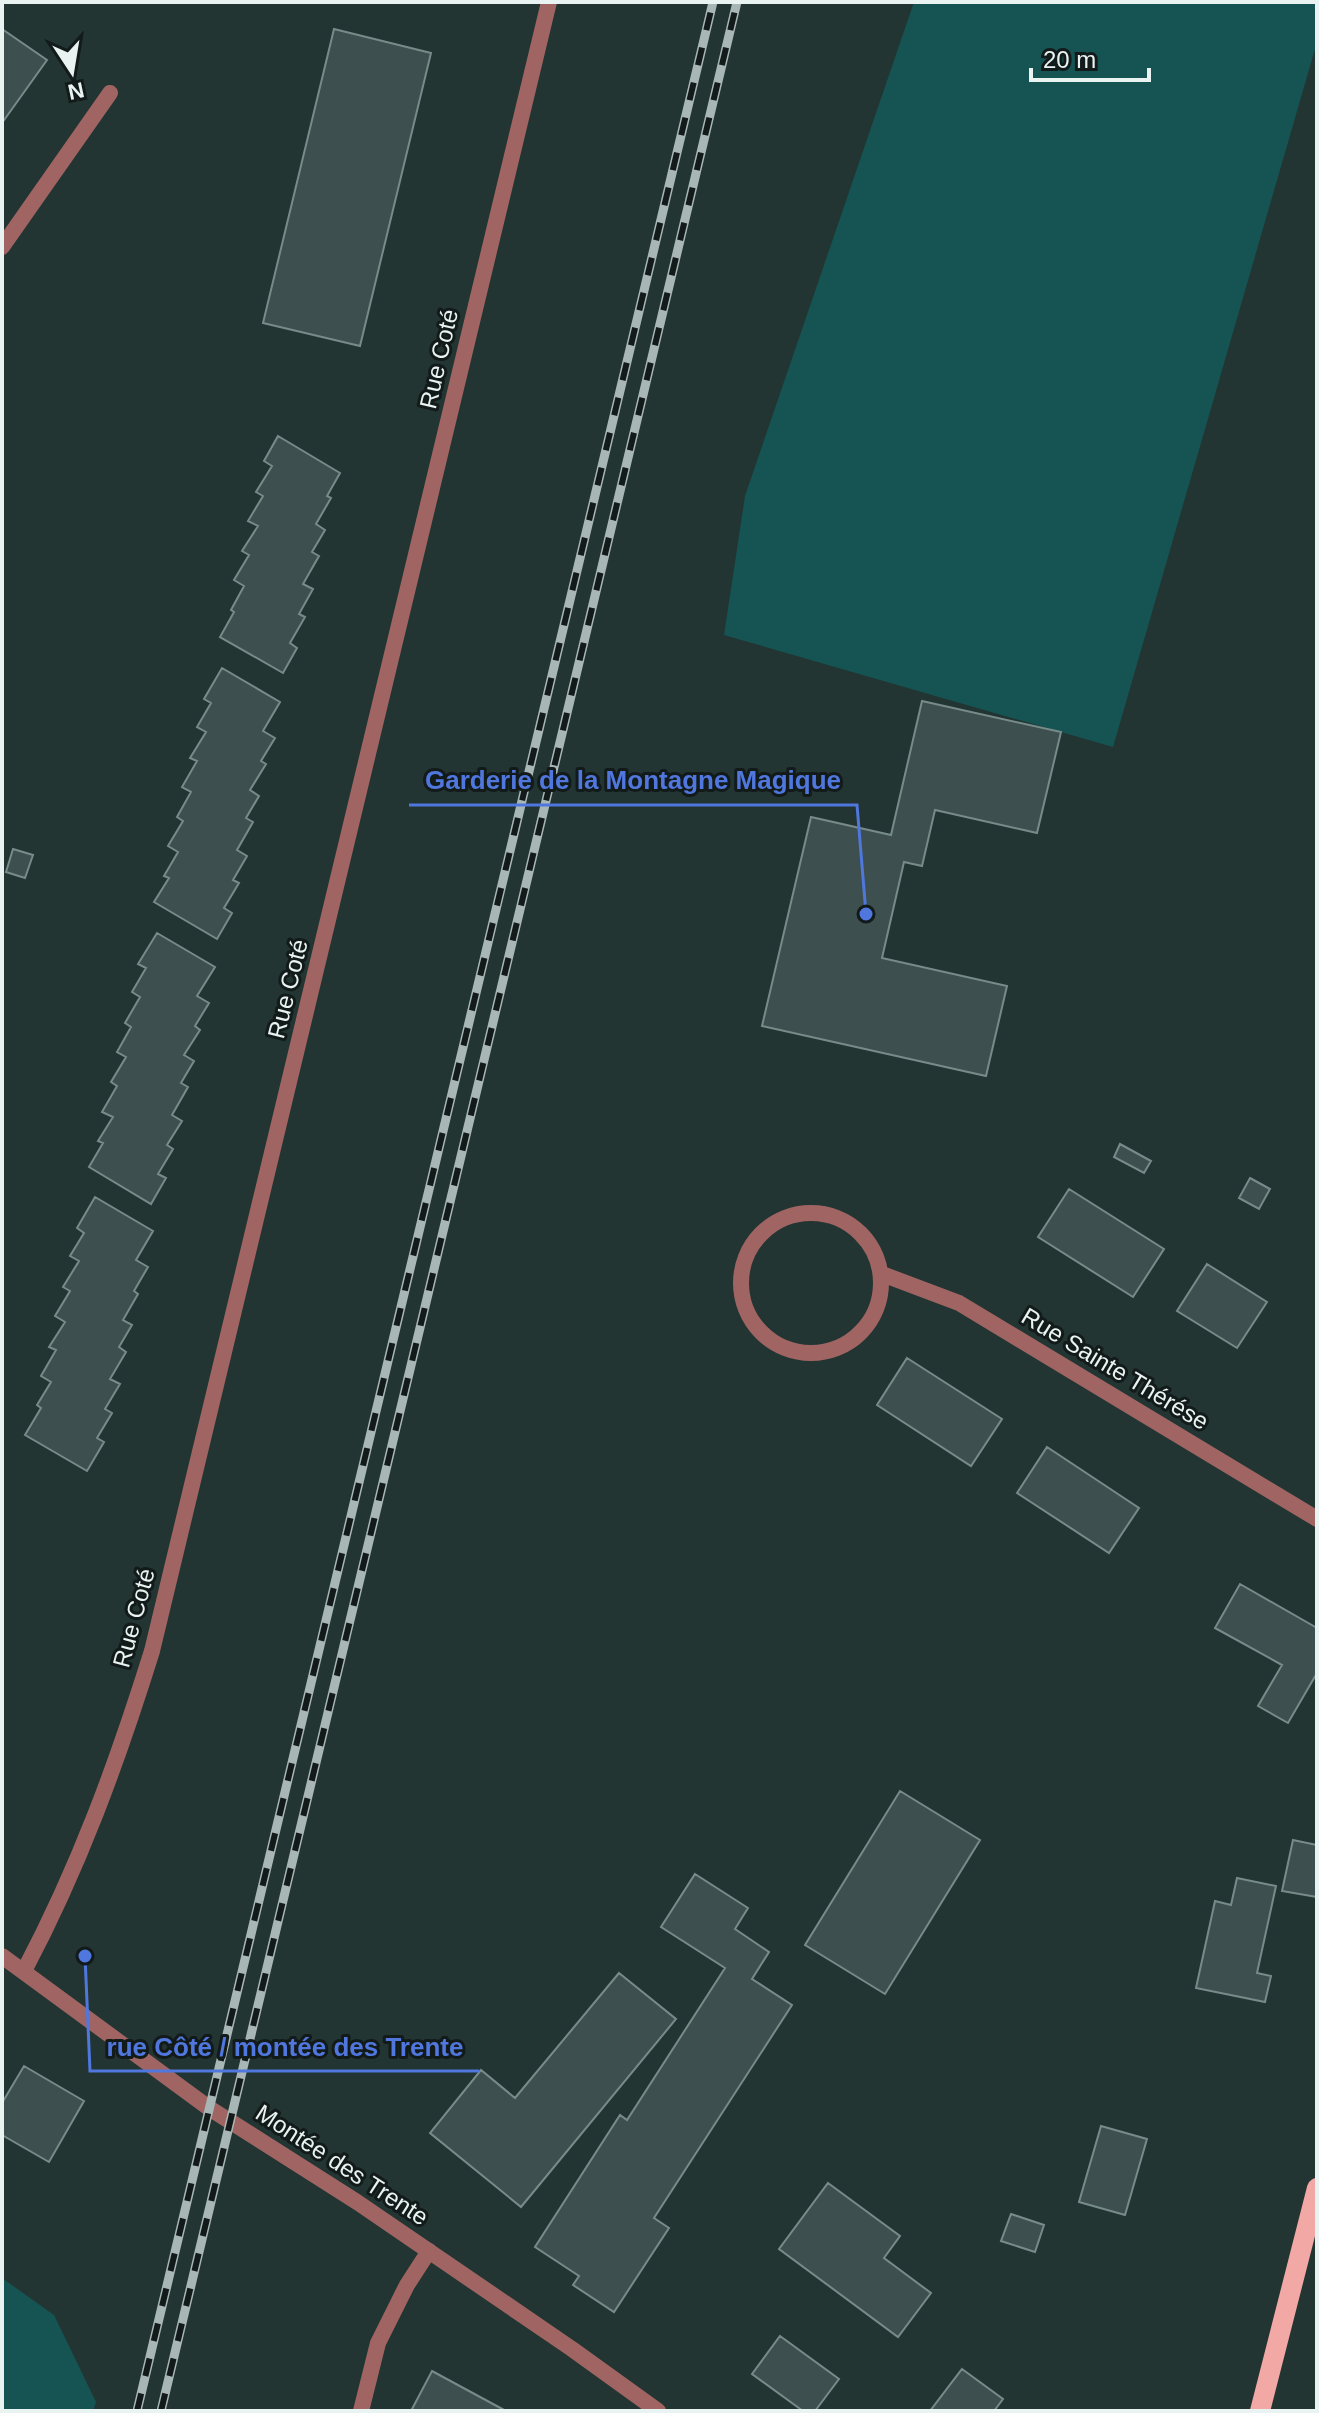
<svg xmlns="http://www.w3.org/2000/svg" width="1319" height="2413" font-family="Arial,sans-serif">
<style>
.green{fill:#155452}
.building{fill:#3d504f;stroke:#778c8a;stroke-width:2}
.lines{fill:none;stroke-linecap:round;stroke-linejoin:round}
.lane{stroke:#a06563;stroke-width:16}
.street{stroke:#a06563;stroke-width:16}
.primary{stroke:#f2a8a5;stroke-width:20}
.rail-casing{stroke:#a8b6b5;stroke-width:9}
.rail{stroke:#121a1a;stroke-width:6;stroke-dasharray:18;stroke-linecap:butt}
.labels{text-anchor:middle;stroke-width:6;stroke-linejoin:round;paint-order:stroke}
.street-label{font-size:24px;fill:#e8f3f2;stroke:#121a1a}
.leader{fill:none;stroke:#5077de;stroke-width:3}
.callout-dot{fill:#5077de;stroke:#121a1a;stroke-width:3}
.callout-label{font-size:26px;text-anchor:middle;font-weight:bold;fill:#5077de;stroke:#121a1a;stroke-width:6;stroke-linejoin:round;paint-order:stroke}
</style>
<rect width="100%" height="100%" fill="#223533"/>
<path class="green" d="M914,2H1313L1317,4V42L1113,747L724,635L745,496Z
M2,2278L54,2315L96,2402L93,2411H2Z"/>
<path class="building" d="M2,29L47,60L2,123Z
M334,29L431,53L360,346L263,323Z
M278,436L340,473L327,496L331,498L316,524L325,530L312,552L319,556L303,584L313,589L299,614L305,617L290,643L297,648L283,673L220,637L234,612L231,610L244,586L234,580L249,555L242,551L258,526L248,521L263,496L256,492L272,466L264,461Z
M222,668L280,702L263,731L275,738L261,761L266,764L250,790L259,796L246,818L253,822L237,850L247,856L233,880L239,883L224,908L232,913L217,939L154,902L169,878L164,876L178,852L168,846L183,821L177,817L191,792L182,787L197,761L190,758L206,732L197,727L211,703L204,699Z
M922,701L1061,732L1037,833L935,810L922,866L904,862L882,958L1007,986L986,1076L762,1026L811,817L891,835Z
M13,849L33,855L25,878L6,872Z
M157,933L215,967L197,996L209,1003L195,1026L200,1030L184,1055L194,1061L181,1083L188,1087L172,1115L182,1121L167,1145L173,1149L158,1174L166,1178L151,1204L89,1167L103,1143L98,1141L113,1117L102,1112L117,1086L111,1082L126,1057L117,1052L131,1027L125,1023L140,997L132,992L146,968L138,964Z
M1120,1144L1151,1161L1144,1173L1114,1157Z
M1250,1178L1270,1189L1259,1209L1239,1198Z
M1069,1189L1164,1249L1133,1297L1038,1237Z
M95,1197L153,1231L136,1260L148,1267L134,1291L138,1294L123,1320L132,1325L119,1347L126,1352L110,1379L120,1384L105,1409L112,1413L97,1438L104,1442L87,1471L25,1435L41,1408L37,1405L51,1382L41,1376L56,1350L49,1347L65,1322L55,1316L70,1291L63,1287L79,1261L70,1256L84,1233L77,1228Z
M1207,1264L1267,1302L1237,1348L1177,1311Z
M907,1358L1002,1419L971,1466L877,1405Z
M1047,1447L1139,1508L1109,1553L1017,1493Z
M1240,1584L1317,1628V1673L1288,1723L1258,1706L1282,1665L1215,1628Z
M900,1791L980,1840L885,1994L805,1945Z
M1293,1840L1317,1845V1897L1282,1891Z
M695,1874L748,1908L735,1929L769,1952L752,1979L792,2005L654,2218L669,2228L614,2312L573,2285L579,2276L535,2247L620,2115L627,2120L725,1968L661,1927Z
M1237,1878L1276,1886L1257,1973L1271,1976L1265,2002L1196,1988L1215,1901L1231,1905Z
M619,1973L676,2019L521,2207L430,2133L481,2070L515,2098Z
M24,2066L84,2101L49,2162L2,2135V2103Z
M1101,2126L1147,2139L1125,2215L1079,2202Z
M828,2183L900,2236L884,2258L931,2293L898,2337L779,2249Z
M1011,2214L1044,2225L1035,2252L1001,2241Z
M780,2336L839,2379L815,2411H803L752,2374Z
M962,2369L1003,2399L994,2411H930Z
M432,2371L506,2411H411Z"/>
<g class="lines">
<path class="lane" d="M361,2411L378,2343L407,2285L429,2251"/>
<path class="street" d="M2,247L110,93
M741 1283a70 70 0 1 1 140 0a70 70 0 1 1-140 0Z
M882,1274L959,1303L1317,1519
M2,1956L209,2108L357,2202L572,2349L658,2411
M24,1971C79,1867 117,1763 152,1651L549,2"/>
<path class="primary" d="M1260,2411L1317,2188"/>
<g class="rail-casing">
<path id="rail" d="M137,2411L713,2
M161,2411L737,2"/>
</g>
<use href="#rail" class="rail"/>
</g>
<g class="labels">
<g class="street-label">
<text transform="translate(439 359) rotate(-77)" y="8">Rue Coté</text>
<text transform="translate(288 989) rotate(-76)" y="8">Rue Coté</text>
<text transform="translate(1115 1369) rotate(31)" y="8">Rue Sainte Thérése</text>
<text transform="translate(134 1618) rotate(-75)" y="8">Rue Coté</text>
<text transform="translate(342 2165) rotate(33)" y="8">Montée des Trente</text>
</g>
</g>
<path class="leader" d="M866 914L857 805H409M85 1956L90 2071H479"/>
<g class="callout-dot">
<circle cx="866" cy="914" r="8"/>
<circle cx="85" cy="1956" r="8"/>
</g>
<g class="callout-label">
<text x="633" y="789">Garderie de la Montagne Magique</text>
<text x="285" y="2056">rue Côté / montée des Trente</text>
</g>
<rect width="1319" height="2413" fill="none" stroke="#e8f3f2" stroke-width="8"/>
<g transform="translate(72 72) rotate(168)" stroke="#121a1a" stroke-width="6" paint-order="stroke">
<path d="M0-6L14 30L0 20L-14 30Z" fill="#e8f3f2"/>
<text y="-12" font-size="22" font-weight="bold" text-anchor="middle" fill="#e8f3f2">N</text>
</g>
<path d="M1031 68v12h118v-12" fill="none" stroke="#e8f3f2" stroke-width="4"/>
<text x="1043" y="68" font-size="24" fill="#e8f3f2" stroke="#121a1a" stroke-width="6" paint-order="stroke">20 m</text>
</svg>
